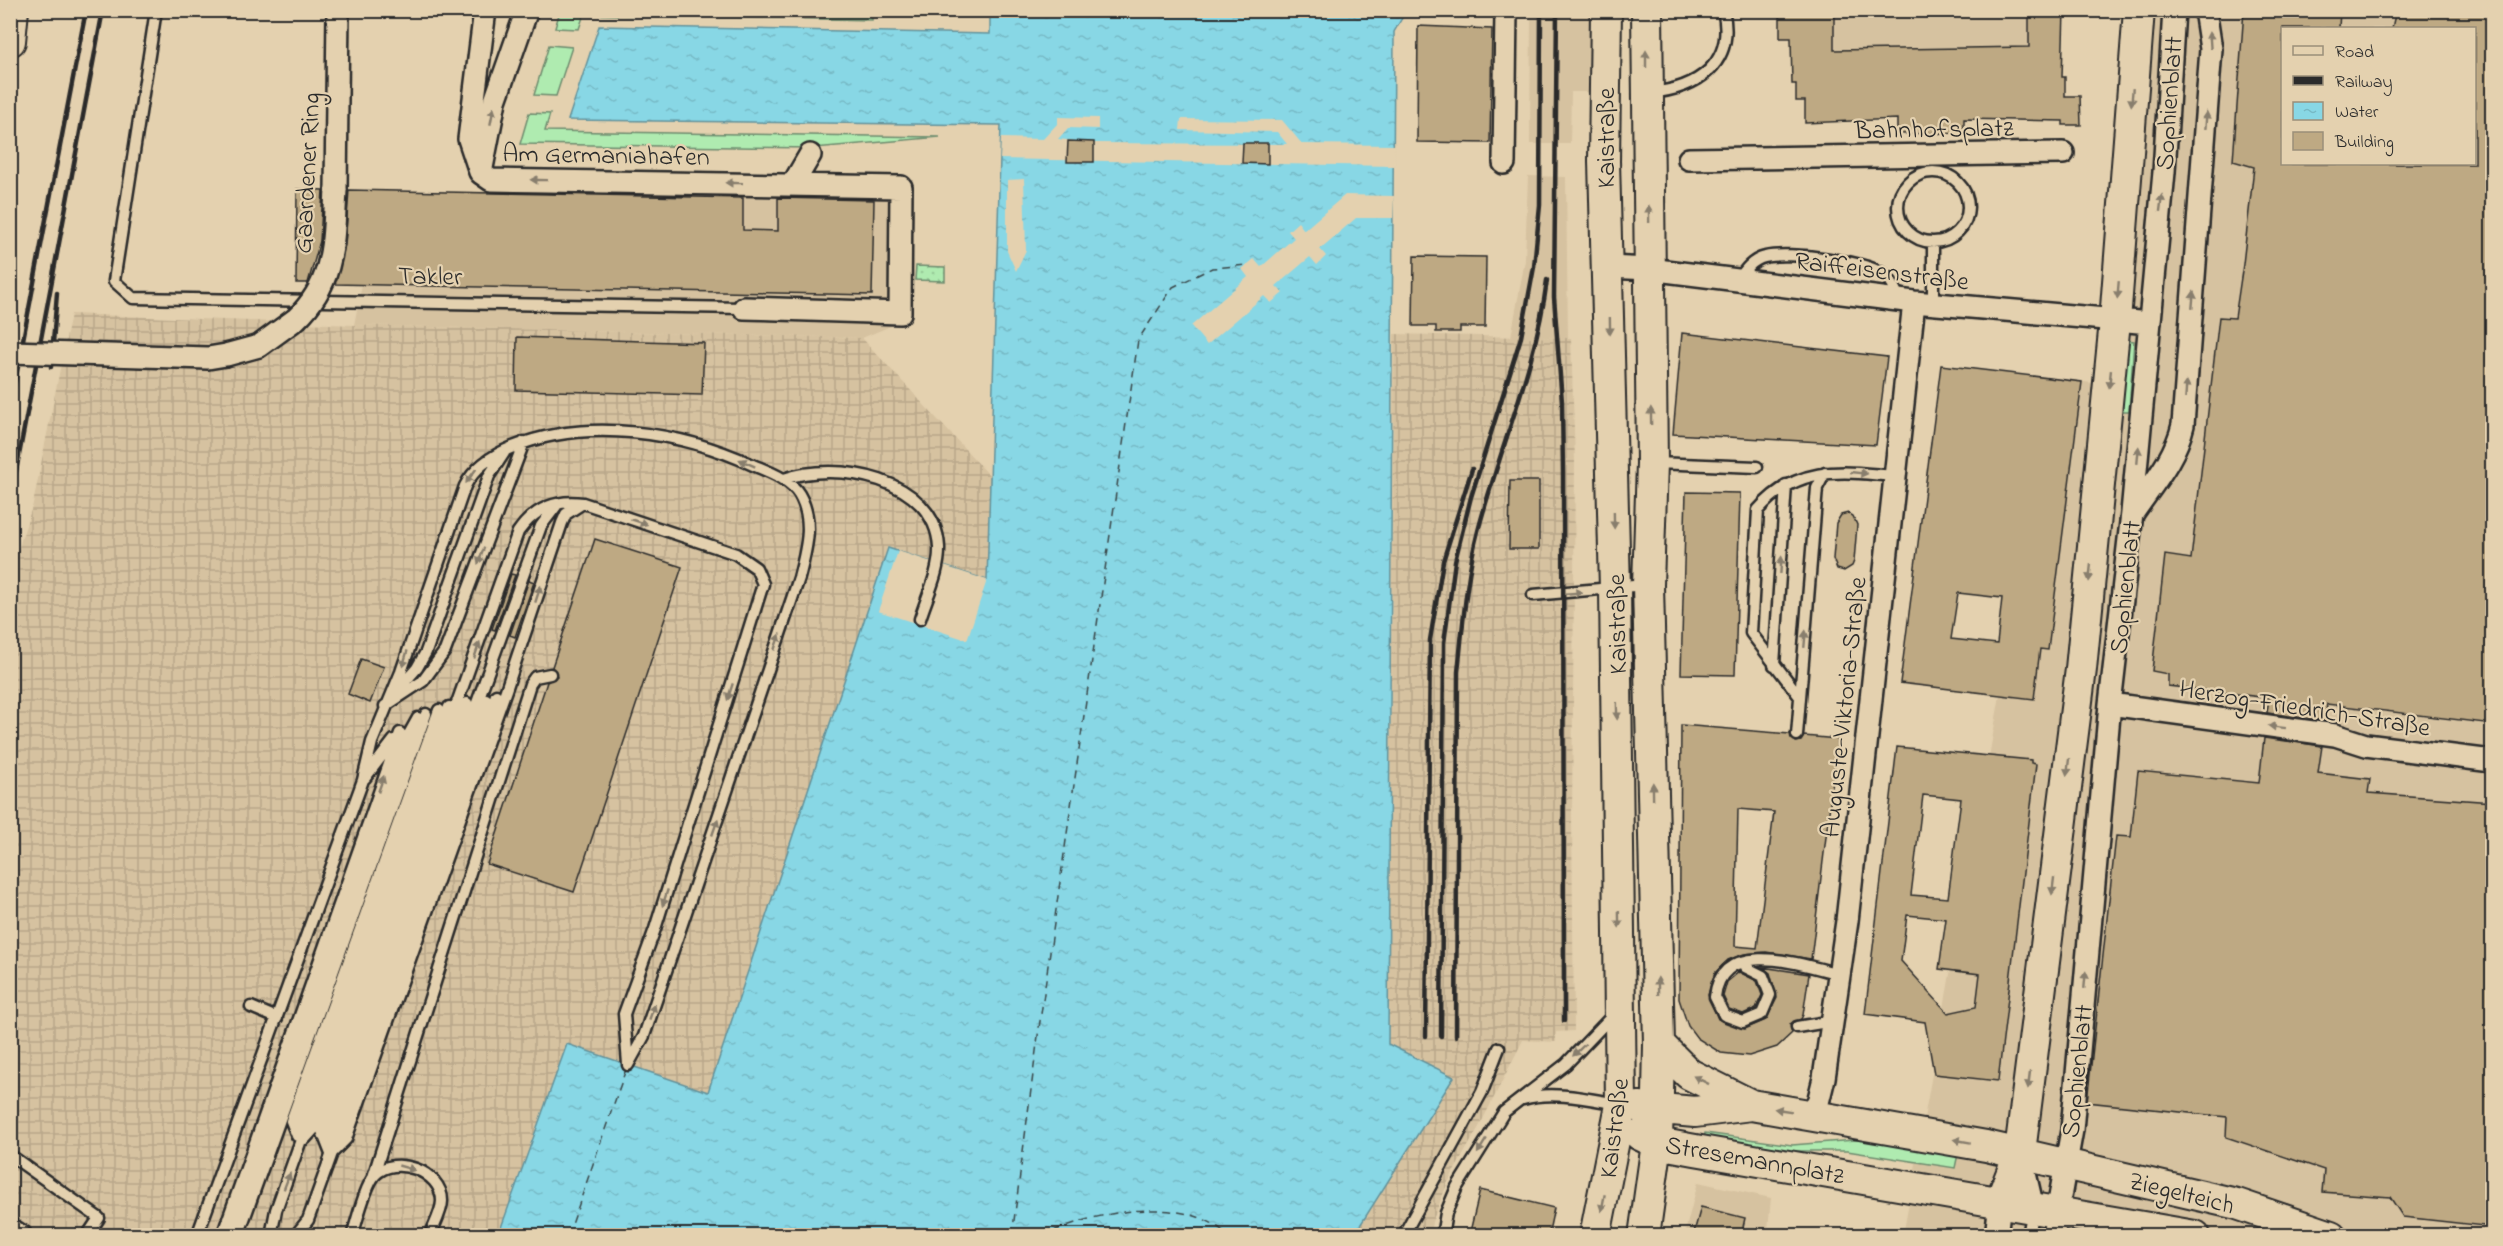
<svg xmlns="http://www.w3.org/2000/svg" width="2503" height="1246" font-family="'Indie Flower',sans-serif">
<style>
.built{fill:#d6c2a0}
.industrial{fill:url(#industrial-grid)}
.grass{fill:#afebb0;stroke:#6d8b6e;stroke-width:1.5}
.park{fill:url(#park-dots);stroke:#6d8b6e;stroke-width:1.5}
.water{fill:url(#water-ripples);stroke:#63929b;stroke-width:1.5}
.pier{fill:#e4d1af}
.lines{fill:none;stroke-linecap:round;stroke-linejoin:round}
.ferry{stroke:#394547;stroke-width:1.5;stroke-dasharray:8 6;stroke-linecap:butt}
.building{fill:#bea983;stroke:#2b2b2b;stroke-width:1.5;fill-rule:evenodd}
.lane-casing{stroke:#2b2b2b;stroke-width:15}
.street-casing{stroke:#2b2b2b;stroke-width:26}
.secondary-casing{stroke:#2b2b2b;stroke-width:34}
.lane{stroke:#e4d1af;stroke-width:10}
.street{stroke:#e4d1af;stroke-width:21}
.secondary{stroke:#e4d1af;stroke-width:30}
.rail{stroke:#2b2b2b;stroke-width:4.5}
.street-bridge-casing{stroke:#2b2b2b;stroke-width:26;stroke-linecap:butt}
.street-bridge{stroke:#e4d1af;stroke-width:21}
.oneway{fill:#887e6d}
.labels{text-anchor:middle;stroke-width:4.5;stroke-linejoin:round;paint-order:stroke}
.street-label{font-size:26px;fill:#2b2b2b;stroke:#e4d1af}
</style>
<defs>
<pattern id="industrial-grid" width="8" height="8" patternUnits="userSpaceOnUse" patternTransform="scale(1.5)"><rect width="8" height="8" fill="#d6c2a0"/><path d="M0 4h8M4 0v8" fill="none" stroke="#b8a78a"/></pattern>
<pattern id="park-dots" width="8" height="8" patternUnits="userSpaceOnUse" patternTransform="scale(1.5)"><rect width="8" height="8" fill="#afebb0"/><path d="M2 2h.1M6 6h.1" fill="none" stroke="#97ca98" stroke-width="1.8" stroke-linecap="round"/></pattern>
<pattern id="water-ripples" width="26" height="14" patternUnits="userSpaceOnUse" patternTransform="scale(1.5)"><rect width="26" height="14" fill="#88d7e5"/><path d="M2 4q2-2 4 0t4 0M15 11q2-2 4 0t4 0" fill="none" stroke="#76b9c5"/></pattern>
</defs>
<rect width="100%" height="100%" fill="#e4d1af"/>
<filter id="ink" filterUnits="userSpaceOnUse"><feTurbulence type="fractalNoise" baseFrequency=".0167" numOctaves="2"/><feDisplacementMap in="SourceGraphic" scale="12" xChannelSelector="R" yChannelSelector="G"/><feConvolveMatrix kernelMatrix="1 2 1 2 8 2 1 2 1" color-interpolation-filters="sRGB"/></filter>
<g filter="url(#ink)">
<path class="built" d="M1791,10L2064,11L2063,77L2054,97V121L1964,119V133L1897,134L1896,119L1805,123V101H1796V85L1792,84L1791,38H1780V12Z
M1531,11H1589L1588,92H1571L1570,144H1530Z
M2156,11H2396L2393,24L2425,28H2282V164H2474L2475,35L2492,37V1235L1903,1236L2006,662L2041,429L1941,365L2127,387Z
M1528,176L1566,177L1568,338L1511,337L1525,260Z
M381,190L914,198L910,318L862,338L354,325Z
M1698,1182L1771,1198L1768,1229L1836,1235L1684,1236Z"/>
<path class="industrial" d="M71,314L354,325L862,338L990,476L987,580L888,548L708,1092L567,1044L498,1235L11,1236V571L33,504Z
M1394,334L1571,338L1575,462L1572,816L1574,1031L1556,1032V1042L1523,1040L1480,1125L1448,1182L1432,1222L1430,1235L1354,1236L1454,1077L1388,1044Z"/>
<path class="grass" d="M560,11L872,10V20L584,14L579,29L555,28Z
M549,45L572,47L556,96L534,95Z
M529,113L550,114L545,131L940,137L814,148L520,144Z
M2125,340L2134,341L2129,411H2120Z
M1705,1133L1792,1145L1867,1139L1958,1154L1955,1168L1847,1151H1784L1704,1140Z"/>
<path class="park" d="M916,266L945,267V281L915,280Z"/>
<path class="water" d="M990,11H1406L1394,32L1388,1044L1454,1077L1354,1235L498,1236L567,1044L708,1092L888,548L987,580L1001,125L568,120L599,26L990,34Z"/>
<path class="pier" d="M1058,117L1098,118V129L1068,128L1058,139L1095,143L1287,144L1277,132L1180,130L1181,119L1282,120L1302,144L1395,145L1394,166L1000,159L1001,138L1043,139L1058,123Z
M1024,179L1026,250L1016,271L1007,251V180Z
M1345,195L1394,196L1393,218H1356L1320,249L1326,256L1317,265L1310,257L1276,286L1283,293L1271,303L1264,296L1207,345L1191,326L1248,277L1242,269L1254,259L1261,267L1294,238L1288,231L1298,222L1304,230Z
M898,551L987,580L967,640L878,611Z"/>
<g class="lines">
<path class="ferry" d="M568,1236L626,1069
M1012,1236L1039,1028L1138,340L1173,287L1212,268L1248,265
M1042,1236C1093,1212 1184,1192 1229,1236
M1102,1236L1158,1230L1178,1236"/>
</g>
<path class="building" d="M1791,10H1834V50L2029,47V10H2064L2062,77H2065V96H2080L2081,125H2063V121L1964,119V133L1897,134V119L1805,123V101H1796V84H1792L1791,38H1780V12Z
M2244,10H2340L2339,28H2283V164H2475V28H2392L2396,10H2479L2493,15V724L2327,704L2325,721L2267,713L2269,698L2168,686V674L2152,671L2165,555L2191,559L2219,317L2235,318L2243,264L2254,167L2233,161Z
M1418,26L1492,29L1490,143L1417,142Z
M1068,141L1094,142V162H1067Z
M1243,143H1268V164L1242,163Z
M297,189L323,190L320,241L308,283H296Z
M349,190L743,198V230L778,231V198L874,200L872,295L335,284L345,245Z
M1414,256L1486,257L1485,327H1460V332H1436V326H1413Z
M1682,333L1887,357L1876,445L1673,434Z
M517,337L704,343L702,395L516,390Z
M1941,365L2082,382L2048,650L2040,649L2034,699L1900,683ZM1958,593L2002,598L1997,644L1951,639Z
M1510,481H1539V549H1509Z
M1686,492L1740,493L1735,675L1681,674Z
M1848,513L1853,516L1857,525L1854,561L1852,566L1844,571L1837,569L1833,559L1836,523L1841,515Z
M595,539L682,567L574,892L487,864L547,682L557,676L552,667Z
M511,574L515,575L495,630L492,629Z
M529,580L534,582L515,637L510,635Z
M361,659L384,667L370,703L348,694Z
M1681,725L1790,734L1796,742L1801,741L1804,736L1838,739L1811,959L1766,952L1744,954L1728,960L1715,973L1708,995L1718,1019L1745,1029L1766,1020L1777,998L1770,973L1762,967L1809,974L1803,1015L1801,1019L1790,1024L1792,1033L1777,1047L1749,1056L1721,1053L1697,1038L1688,1026L1679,999ZM1738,809L1774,812L1757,948L1735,946Z
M2264,738L2322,746L2318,773L2370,779L2368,793L2493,802V1227L2403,1217L2390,1197L2322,1192L2324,1170L2226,1137L2227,1117L2087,1102L2116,836L2131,837L2138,771L2259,783Z
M1897,747L2031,760V763L2036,764L1998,1081L1934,1074L1925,1022L1865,1014ZM1923,795L1961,799L1948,898L1911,895ZM1907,915L1946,919L1939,969L1980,974L1976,1007L1948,1013L1901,961Z
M1739,972L1757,981L1762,995L1756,1008L1743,1014L1729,1009L1723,996L1727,982Z
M1480,1190L1554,1208L1548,1236H1469Z
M1701,1207L1745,1218L1741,1236H1693Z"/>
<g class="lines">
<g class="lane-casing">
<path id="lane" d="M156,10L114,281L133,298L744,308
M1649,93C1697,89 1736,64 1723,10
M1898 207a35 35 0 1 1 70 0a35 35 0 1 1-70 0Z
M1933,242V304
M1738,280C1745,270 1752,260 1765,257C1787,251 1870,261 1886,276C1893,282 1896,292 1900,300
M1655,463L1757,467
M784,479C836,460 935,478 939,547C940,571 927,596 920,619
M1533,595L1645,585
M1774,665L1786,485
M395,693L417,668L426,652L489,476L504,453
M1800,697L1751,633L1758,510C1797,465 1841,471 1894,476
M385,706L423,681L445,651L524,442
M1797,735L1817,488L1825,473
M365,778L394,740
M1745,967L1763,976L1770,995L1762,1014L1743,1022L1724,1015L1715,997C1721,937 1801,964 1839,974
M251,1007L277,1018
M1797,1027L1833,1021
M1523,1099C1552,1090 1589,1099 1618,1104
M297,1136L291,1121L439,710
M300,1138L299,1123L449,707
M305,1139L314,1129L467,703
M331,1145L330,1134L486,699
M331,1154L346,1139L506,690L562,523L566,514L583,503
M331,1154L322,1131L541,526L557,505
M10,1155L99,1218L87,1236
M373,1177L530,684L535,677L550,674
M197,1236L363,780L372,742L401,672L465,486C475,466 493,455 513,447C587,417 682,432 753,465C769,472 790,479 799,494C815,521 806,550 799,578L644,1036L628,1065
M222,1236L400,733
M230,1236L408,736L418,718
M238,1236L426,714
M271,1236L276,1210L518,532C534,509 555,499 583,503L736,554L756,568L763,584L655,929L624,1014L628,1064
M295,1236L308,1220L496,695
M352,1236C357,1221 365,1186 375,1175C394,1154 442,1171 442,1201C442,1211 434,1225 430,1236
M1403,1236L1482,1092L1499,1048
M1442,1236L1446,1213L1457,1187L1504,1112L1566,1064L1614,1014
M2028,1236L2033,1209"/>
</g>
<g class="street-casing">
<path id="street" d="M1689,159L2063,153
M1504,163L1506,10
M480,172L469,139L485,10
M481,173L491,180L901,187L900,313L744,308
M481,173L495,101L527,10
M793,184L810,155
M336,190L338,10
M1608,267L1649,269L1914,302L2150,323
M226,355L259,346L296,319
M2133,513C2152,485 2175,459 2183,425L2211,49L2205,10
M2110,704L2335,735L2366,745L2492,761
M1815,1115L1824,1078L1847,921L1914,302
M2020,1152L2033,1208
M10,1229L21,1236
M1996,1236L2000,1203
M2053,1236L2072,1130L2110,704L2132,513L2164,172L2174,10"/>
</g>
<g class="secondary-casing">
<path id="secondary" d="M10,41L13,10
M1659,1044L1689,1074L1751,1105
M1639,1107L1695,1112L1751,1105L1986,1146L2237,1204L2331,1236
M1640,1135L1657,1143L1695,1150L2195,1236
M2000,1203L2020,1152L2081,669L2115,321L2139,10
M1595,1236L1621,1105L1615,589L1604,161L1606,10
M1644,1236L1657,1143L1659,1044L1648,585L1652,463L1647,10"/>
</g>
<use href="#lane" class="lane"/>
<use href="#street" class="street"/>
<use href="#secondary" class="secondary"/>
<path class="rail" d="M1557,10L1554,297L1562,402L1563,473L1564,1021
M51,367L57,293
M10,408L86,10
M10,503L103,10
M1426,1036L1430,640L1443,561L1472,469
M1441,1036L1444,643L1455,561L1471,497L1521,337L1534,267L1540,205L1541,10
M1456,1036L1458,672C1463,625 1466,577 1478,531C1500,447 1536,367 1547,280"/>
<g class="street-bridge-casing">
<path id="street-bridge" d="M296,319C336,281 333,240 336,190
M10,352L208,358L226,355"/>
</g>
<use href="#street-bridge" class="street-bridge"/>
</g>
<defs><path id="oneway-solid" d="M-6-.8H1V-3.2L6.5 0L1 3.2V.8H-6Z" transform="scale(1.5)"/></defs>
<g class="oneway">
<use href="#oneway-solid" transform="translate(2210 40) rotate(-94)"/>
<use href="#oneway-solid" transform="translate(1646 59) rotate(-90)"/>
<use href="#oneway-solid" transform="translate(2132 97) rotate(95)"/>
<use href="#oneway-solid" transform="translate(492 116) rotate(-79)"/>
<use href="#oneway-solid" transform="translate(2206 120) rotate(-86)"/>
<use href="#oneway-solid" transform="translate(539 180) rotate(-179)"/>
<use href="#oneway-solid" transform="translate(734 183) rotate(-179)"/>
<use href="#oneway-solid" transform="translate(2161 203) rotate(-83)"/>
<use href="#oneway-solid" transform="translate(1649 214) rotate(-91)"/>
<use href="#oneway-solid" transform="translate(2118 290) rotate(95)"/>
<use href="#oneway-solid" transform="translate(2193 300) rotate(-85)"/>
<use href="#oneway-solid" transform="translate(1610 326) rotate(89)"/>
<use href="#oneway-solid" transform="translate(2110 379) rotate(96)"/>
<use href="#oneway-solid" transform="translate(2186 389) rotate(-86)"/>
<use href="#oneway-solid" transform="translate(1651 416) rotate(-91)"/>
<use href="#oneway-solid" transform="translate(2138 455) rotate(-85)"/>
<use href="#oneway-solid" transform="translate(747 463) rotate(-156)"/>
<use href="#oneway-solid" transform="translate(1859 473) rotate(6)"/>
<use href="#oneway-solid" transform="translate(471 476) rotate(126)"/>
<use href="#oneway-solid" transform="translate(1614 520) rotate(89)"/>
<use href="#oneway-solid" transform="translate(639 522) rotate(18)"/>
<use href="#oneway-solid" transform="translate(481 556) rotate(111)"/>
<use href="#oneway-solid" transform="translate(1781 565) rotate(-86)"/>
<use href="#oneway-solid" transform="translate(2090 573) rotate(96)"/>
<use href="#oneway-solid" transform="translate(1574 593) rotate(-5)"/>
<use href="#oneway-solid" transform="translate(538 594) rotate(-72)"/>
<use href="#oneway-solid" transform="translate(1805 639) rotate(-85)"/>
<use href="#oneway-solid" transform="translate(777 642) rotate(-71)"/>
<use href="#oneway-solid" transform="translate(477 650) rotate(-71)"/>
<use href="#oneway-solid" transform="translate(405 659) rotate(106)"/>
<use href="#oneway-solid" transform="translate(730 692) rotate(108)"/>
<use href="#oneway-solid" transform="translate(1617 711) rotate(89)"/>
<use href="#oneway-solid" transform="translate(2277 727) rotate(-173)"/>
<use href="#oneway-solid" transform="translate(2068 767) rotate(97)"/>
<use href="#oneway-solid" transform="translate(381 784) rotate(-71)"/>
<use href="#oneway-solid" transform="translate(1653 791) rotate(-91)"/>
<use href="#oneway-solid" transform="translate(715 827) rotate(-71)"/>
<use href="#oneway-solid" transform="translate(2053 886) rotate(97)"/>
<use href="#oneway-solid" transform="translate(665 898) rotate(108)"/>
<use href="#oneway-solid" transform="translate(1619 919) rotate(89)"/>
<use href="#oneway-solid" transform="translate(2085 980) rotate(-85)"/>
<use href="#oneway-solid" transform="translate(1658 986) rotate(-91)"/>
<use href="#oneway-solid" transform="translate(652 1012) rotate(-71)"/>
<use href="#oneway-solid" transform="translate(1579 1050) rotate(136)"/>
<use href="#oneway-solid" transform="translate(1701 1080) rotate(-153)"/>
<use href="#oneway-solid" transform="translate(2029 1080) rotate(97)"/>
<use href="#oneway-solid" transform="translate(1783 1110) rotate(-171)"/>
<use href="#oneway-solid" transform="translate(1962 1141) rotate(-170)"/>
<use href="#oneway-solid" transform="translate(1482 1146) rotate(122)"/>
<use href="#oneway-solid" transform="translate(407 1168) rotate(16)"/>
<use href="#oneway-solid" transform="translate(287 1181) rotate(-69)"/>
<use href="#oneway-solid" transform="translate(1603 1203) rotate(101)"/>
</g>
</g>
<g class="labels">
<g class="street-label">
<text transform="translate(2168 103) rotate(-86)" y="9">Sophienblatt</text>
<text transform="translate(1934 128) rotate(-1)" y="9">Bahnhofsplatz</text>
<text transform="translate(1605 138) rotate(-90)" y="9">Kaistraße</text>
<text transform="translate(606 154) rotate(1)" y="9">Am Germaniahafen</text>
<text transform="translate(306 173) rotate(-87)" y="9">Gaardener Ring</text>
<text transform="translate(1882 270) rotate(7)" y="9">Raiffeisenstraße</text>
<text transform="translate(430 275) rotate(1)" y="9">Takler</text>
<text transform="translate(2124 587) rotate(-84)" y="9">Sophienblatt</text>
<text transform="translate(1616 624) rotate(-91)" y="9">Kaistraße</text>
<text transform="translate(1843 707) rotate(-84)" y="9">Auguste-Viktoria-Straße</text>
<text transform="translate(2305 707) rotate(9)" y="9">Herzog-Friedrich-Straße</text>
<text transform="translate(2076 1071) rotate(-84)" y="9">Sophienblatt</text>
<text transform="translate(1613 1128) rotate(-83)" y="9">Kaistraße</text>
<text transform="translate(1755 1159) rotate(10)" y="9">Stresemannplatz</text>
<text transform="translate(2182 1192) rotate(14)" y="9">Ziegelteich</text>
</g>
</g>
<rect width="2503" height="1246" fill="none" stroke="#e4d1af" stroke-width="36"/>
<rect x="18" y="18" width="2467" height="1210" fill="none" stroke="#2b2b2b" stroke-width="2" filter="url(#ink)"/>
<rect x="2281" y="27" width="195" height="138" fill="#e4d1af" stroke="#9a8f7a" stroke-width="1.5"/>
<rect x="2293" y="46" width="30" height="9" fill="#e4d1af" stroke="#9a8f7a" stroke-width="1.5"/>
<text x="2335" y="57" font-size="18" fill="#2b2b2b">Road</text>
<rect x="2293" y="76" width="30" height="9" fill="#2b2b2b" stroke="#9a8f7a" stroke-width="1.5"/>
<text x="2335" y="87" font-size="18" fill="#2b2b2b">Railway</text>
<rect x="2293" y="102" width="30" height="18" fill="url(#water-ripples)" stroke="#9a8f7a" stroke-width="1.5"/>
<text x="2335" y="117" font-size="18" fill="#2b2b2b">Water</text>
<rect x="2293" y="132" width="30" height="18" fill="#bea983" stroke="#9a8f7a" stroke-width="1.5"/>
<text x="2335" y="147" font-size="18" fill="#2b2b2b">Building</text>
</svg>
